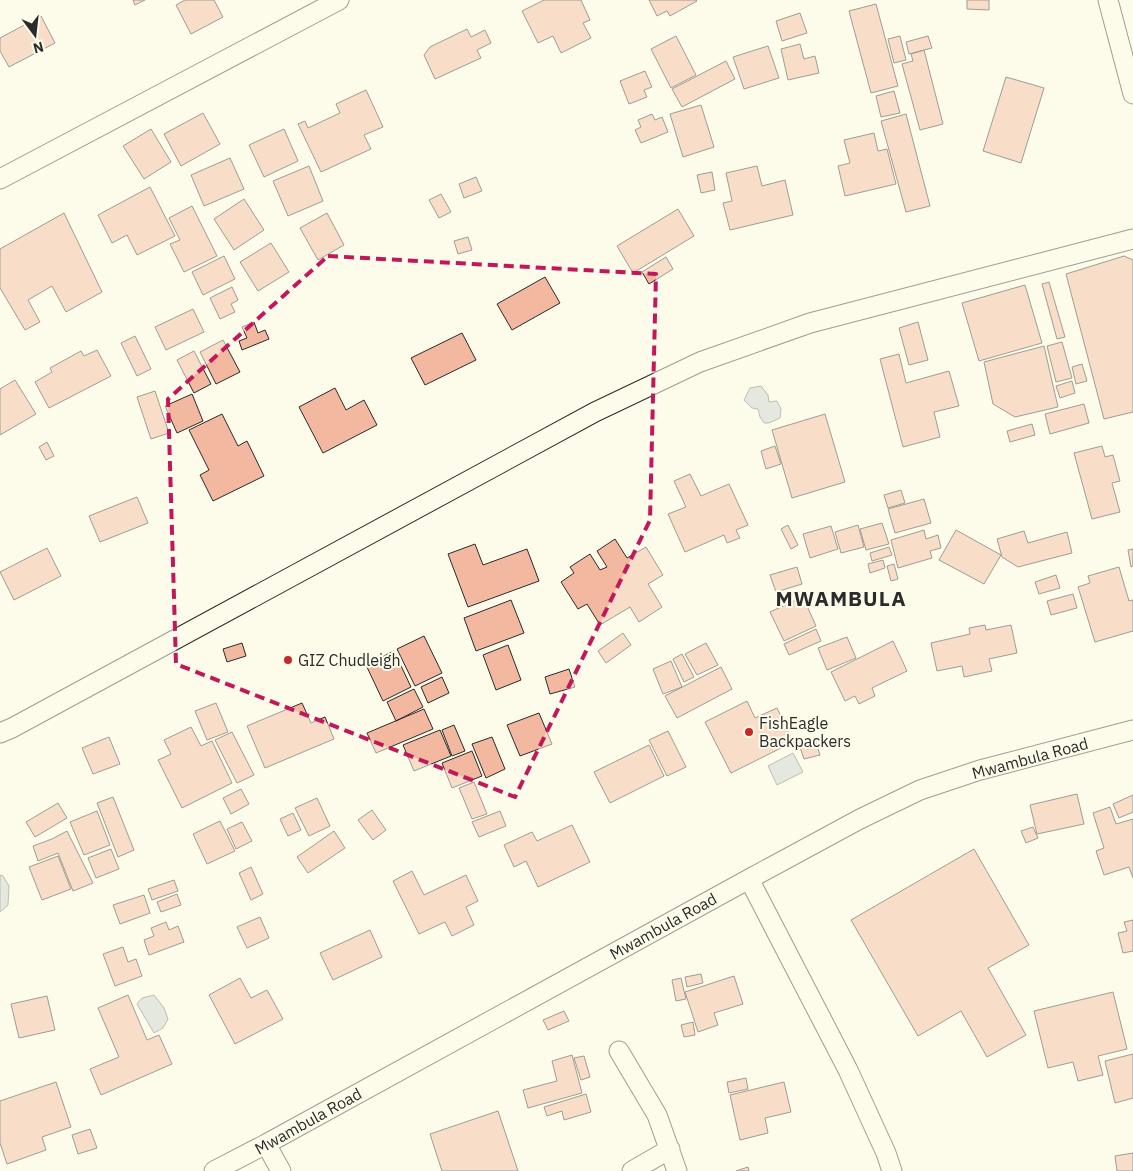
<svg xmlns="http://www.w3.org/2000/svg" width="1133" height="1171" font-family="'IBM Plex Sans',sans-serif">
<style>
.water{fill:#c7d0d0;stroke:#74746e}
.building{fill:#f2b8a0;stroke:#2b2b2b}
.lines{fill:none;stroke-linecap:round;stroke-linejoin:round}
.minor-casing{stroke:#2b2b2b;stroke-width:21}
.minor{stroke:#fdfbea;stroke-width:19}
.marked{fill:none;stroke:#c2185b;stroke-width:4;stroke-dasharray:10 6;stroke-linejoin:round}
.poi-dot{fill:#c62828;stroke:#fdfbea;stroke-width:2}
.labels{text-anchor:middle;stroke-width:4;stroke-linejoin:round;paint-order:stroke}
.poi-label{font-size:16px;fill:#2b2b2b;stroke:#fdfbea;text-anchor:start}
.street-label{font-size:16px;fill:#2b2b2b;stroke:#fdfbea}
.district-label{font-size:21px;font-weight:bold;letter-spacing:1px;fill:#2b2b2b;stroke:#fdfbea}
</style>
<rect width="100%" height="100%" fill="#fdfbea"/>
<path class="water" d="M761,386L768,395L769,402L777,401L781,409L780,418L769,423H764L760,417L758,409L752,408L744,400L750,388Z
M793,753L803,772L777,785L768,766Z
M0,875L3,876L9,886L8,905L0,912Z
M154,995L164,1008L168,1019L163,1028L154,1033L137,1004L142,998Z"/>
<path class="building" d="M133,0H145L135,5Z
M185,0H214L223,17L191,34L176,5Z
M544,0H581L590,20L583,23L591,38L561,53L553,36L538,43L522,11Z
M649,0H696L697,1L670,16L667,11L657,16Z
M967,0H989V10L967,9Z
M876,4L898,86L871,93L849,11Z
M800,13L807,33L782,41L776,21Z
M41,16L55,43L9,67L0,51V38Z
M467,29L471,37L485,30L491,43L477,50L481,58L435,79L424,55L430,47Z
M676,36L696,75L671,88L651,49Z
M900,36L906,60L894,63L888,39Z
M928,36L932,48L909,54L906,42Z
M800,44L804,59L815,56L819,73L788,80L781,49Z
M768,46L779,78L744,89L733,57Z
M924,50L943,124L920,130L902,64L913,61L911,54Z
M726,61L735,79L682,107L672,89Z
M645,71L652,87L644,90L647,97L629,104L620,81Z
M1006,77L1044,88L1021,163L983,151Z
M366,90L383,127L364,135L371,149L321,172L298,124L305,121L308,128L340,113L336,104Z
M894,91L900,113L881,117L876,96Z
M701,105L714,147L683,157L670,114Z
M203,113L220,144L181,166L164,134Z
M652,114L655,120L662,117L668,132L641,143L635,130L641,127L638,120Z
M906,114L930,206L906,212L881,121Z
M151,129L171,162L144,179L123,146Z
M284,129L298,161L264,177L249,145Z
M874,133L878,151L887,149L896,184L845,196L838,166L850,163L844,140Z
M230,158L244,189L204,206L191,175Z
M309,166L323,201L288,216L273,181Z
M757,166L762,186L785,180L793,215L730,230L723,203L732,201L726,173Z
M712,172L715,190L701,193L697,175Z
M476,177L482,191L464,198L459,184Z
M150,187L175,236L137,255L127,235L112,243L98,215Z
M441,194L451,212L439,218L429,200Z
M244,199L264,230L234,250L214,219Z
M192,206L217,256L184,272L170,244L180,240L169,218Z
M678,209L694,236L633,273L617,246Z
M64,213L102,292L66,312L52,286L28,300L40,322L25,330L0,288V249Z
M327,213L344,245L318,260L300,228Z
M468,237L472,250L458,254L454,241Z
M271,243L289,272L258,291L240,262Z
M224,256L235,279L203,295L192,272Z
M1124,256L1133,260V412L1104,419L1066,274Z
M666,257L673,269L649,284L642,272Z
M545,277L560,303L512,330L497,304Z
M1049,282L1065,337L1057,339L1042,284Z
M1025,285L1042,343L979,361L962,303Z
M232,287L238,300L231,304L235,312L220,319L210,298Z
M193,309L204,332L166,350L155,327Z
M254,322L258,333L265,330L269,339L242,350L239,341L247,338L242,327Z
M918,322L928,360L909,365L899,328Z
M462,333L476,360L425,385L411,358Z
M135,336L151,369L137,376L121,343Z
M223,340L240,372L216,384L200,352Z
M1062,342L1072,378L1056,382L1047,346Z
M1044,346L1058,407L1015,417L993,404L984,362Z
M97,350L111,376L49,408L35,382L52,372L50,368L81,351L84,356Z
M194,351L211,384L194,393L177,360Z
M899,354L906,383L949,371L959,406L934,412L940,437L903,447L880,359Z
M1082,364L1087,381L1076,384L1072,367Z
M15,380L36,414L0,435V389Z
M1072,381L1075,393L1060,398L1056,386Z
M335,388L346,410L364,400L377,425L323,453L299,407Z
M155,391L169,433L151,439L137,397Z
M192,394L203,421L177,433L165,406Z
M1084,404L1089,423L1050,434L1045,414Z
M222,414L238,446L247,441L264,476L213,501L200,475L209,470L189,430Z
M825,414L845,482L792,498L772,430Z
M1032,424L1035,435L1010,442L1007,431Z
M47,442L54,456L46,460L39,447Z
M775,446L781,464L766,469L761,451Z
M1102,446L1105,457L1113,455L1120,481L1112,483L1120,512L1092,519L1074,453Z
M690,474L701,496L729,484L748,525L736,530L740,538L727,543L724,535L685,552L668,514L686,507L674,481Z
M901,490L905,503L888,508L884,495Z
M137,497L148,523L100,542L89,516Z
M924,499L931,523L895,533L888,509Z
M882,523L889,544L866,550L860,529Z
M788,525L798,545L791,549L781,529Z
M858,525L864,547L841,553L835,532Z
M831,526L838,549L810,558L803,534Z
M924,530L926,539L938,535L941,548L930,551L932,558L898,568L891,540Z
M956,530L1001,555L984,584L939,560Z
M1024,531L1028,543L1067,532L1072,553L1018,567L1002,557L997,539Z
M615,539L627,558L646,547L663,575L648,584L662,607L639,622L630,607L600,625L587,604L578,609L561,582L574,573L570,567L590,554L600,570L607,567L597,551Z
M475,544L483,565L527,549L539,581L468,607L448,554Z
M889,547L892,555L872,561L870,553Z
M47,548L61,576L14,600L0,572Z
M1133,549V566L1131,567L1128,550Z
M883,560L885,568L870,573L868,564Z
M894,564L898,579L891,581L887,566Z
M797,567L802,584L776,592L770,575Z
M1119,567L1129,601L1133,600V631L1095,642L1078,587L1090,583L1088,576Z
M1056,575L1060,588L1039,594L1035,582Z
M1073,594L1077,608L1051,615L1047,601Z
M803,597L816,626L784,641L770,612Z
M511,600L524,633L476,651L464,618Z
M985,625L986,630L1011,625L1017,653L989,659L992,671L964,677L962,666L937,671L931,643L970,634L969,628Z
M816,629L821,641L789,655L784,644Z
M623,633L631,645L606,663L598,651Z
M424,636L442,673L415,686L397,649Z
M847,637L856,658L827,670L818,648Z
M893,641L907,671L872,688L875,696L859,704L855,696L845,701L831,672Z
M242,643L246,656L227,662L223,649Z
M706,643L718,665L697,675L685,654Z
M508,645L521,680L496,690L483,655Z
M394,651L411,687L383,701L366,665Z
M682,654L694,677L684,682L673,659Z
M671,661L682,687L663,694L653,669Z
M721,667L732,689L677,718L665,696Z
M569,669L575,687L550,694L545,677Z
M442,677L449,693L428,703L421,687Z
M414,689L423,707L396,721L387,702Z
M747,701L755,718L777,708L793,742L731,773L705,722Z
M216,703L228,732L207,740L195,711Z
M302,703L311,723L325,717L334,739L265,768L247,726Z
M424,709L433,729L376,753L367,733Z
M539,713L552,744L520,756L507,725Z
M454,725L465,751L452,756L442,730Z
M191,727L201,746L212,741L232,783L182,808L158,760L171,754L164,740Z
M440,730L451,756L414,771L403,745Z
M668,731L686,767L667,776L649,740Z
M232,732L254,775L237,783L215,740Z
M109,737L120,764L93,774L82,748Z
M492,737L505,769L486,778L472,744Z
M815,739L820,755L804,759L799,744Z
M649,745L664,776L610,803L594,772Z
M472,751L482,776L452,788L442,763Z
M474,782L487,814L472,819L459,788Z
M241,789L249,804L231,814L223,798Z
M1077,794L1084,824L1037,834L1030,805Z
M1133,795V812L1119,818L1113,804Z
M113,797L134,850L118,857L97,803Z
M317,798L330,826L309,836L295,808Z
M58,803L67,818L35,837L26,822Z
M1110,807L1116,824L1133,819V878L1129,867L1104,875L1096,851L1104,848L1093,813Z
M372,810L386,830L373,840L358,820Z
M97,811L110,845L84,855L70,822Z
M500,811L506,826L479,837L472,822Z
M293,813L301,830L288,836L280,819Z
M220,821L235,851L207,864L193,834Z
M242,822L252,841L236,849L227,829Z
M572,825L590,862L538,887L526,861L514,867L504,845L532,832L537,841Z
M1033,827L1038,838L1026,843L1021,831Z
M67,831L93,883L73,891L58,853L38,861L33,846L52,839Z
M334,831L345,848L308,873L297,857Z
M111,849L119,869L96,878L88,858Z
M974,849L1029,945L988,968L1026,1035L987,1057L961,1011L918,1036L851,920Z
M58,856L71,889L42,900L29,867Z
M251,867L263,894L251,900L239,873Z
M412,871L424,895L466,875L478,901L466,907L474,925L452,936L445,922L419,934L393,881Z
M174,880L178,891L152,900L148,889Z
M177,894L181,905L161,912L157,902Z
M144,895L150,913L120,924L113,905Z
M260,917L269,938L247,948L237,927Z
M1133,920V951L1123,953L1118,933L1127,931L1124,922Z
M166,922L169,930L178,926L184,942L149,955L144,940L154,936L151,928Z
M370,930L382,957L333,980L320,953Z
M123,947L128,962L136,959L142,976L115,986L103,954Z
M701,974L703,983L687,987L685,977Z
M734,976L743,1004L714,1013L718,1025L698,1032L685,992Z
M240,978L251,998L267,990L283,1019L235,1044L209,995Z
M681,978L686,999L676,1001L672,980Z
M1113,992L1127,1049L1098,1056L1103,1075L1078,1081L1073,1062L1048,1068L1034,1011Z
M128,995L147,1040L159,1035L172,1064L101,1095L90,1069L119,1057L98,1008Z
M47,996L55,1030L19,1038L11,1004Z
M564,1011L569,1021L548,1030L543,1020Z
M693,1022L695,1035L684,1037L681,1025Z
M1133,1054V1098L1115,1103L1105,1061Z
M572,1055L582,1093L528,1108L523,1090L557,1081L552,1061Z
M584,1056L590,1077L581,1080L574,1058Z
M746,1078L748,1089L729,1093L727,1082Z
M56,1082L71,1127L42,1137L46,1150L7,1164L0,1143V1101Z
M784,1082L791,1112L765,1118L768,1133L740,1140L730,1095Z
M586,1094L591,1112L564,1120L562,1111L547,1116L544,1107Z
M498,1111L518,1171H442L430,1134Z
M90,1129L97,1148L78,1154L72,1135Z
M1133,1153V1171H1117L1115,1156Z
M748,1167L749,1171H736Z"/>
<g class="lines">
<g class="minor-casing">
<path id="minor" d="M1108,0L1133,94
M0,179L339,0
M0,733L12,728L595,412L700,362L810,323L1133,239
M749,879L848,1070L886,1153L892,1171
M619,1051L657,1115L677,1171
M266,1144L281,1171
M214,1171L266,1144L749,879L860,819L920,790L980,770L1133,730
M632,1171L670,1149"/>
</g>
<use href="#minor" class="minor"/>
</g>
<path d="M0 0H1133V1171H0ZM328,256L656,274L650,520L515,797L176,664L168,399Z" fill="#fdfbea" fill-opacity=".55" fill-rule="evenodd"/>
<path class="marked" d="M328,256L656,274L650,520L515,797L176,664L168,399Z"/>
<g class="poi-dot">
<circle cx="288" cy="660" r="5"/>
<circle cx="749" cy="732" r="5"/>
</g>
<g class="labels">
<g class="poi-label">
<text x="298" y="666">GIZ Chudleigh</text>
<text x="759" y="729">FishEagle<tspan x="759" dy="18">Backpackers</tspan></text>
</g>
<g class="street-label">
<text transform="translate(1030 758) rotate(-15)" y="6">Mwambula Road</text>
<text transform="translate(663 926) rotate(-29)" y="6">Mwambula Road</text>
<text transform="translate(308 1121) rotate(-29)" y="6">Mwambula Road</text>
</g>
<g class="district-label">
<text x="841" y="606">MWAMBULA</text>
</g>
</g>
<g transform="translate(35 35) rotate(165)" stroke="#fdfbea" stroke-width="4" paint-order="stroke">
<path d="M0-4L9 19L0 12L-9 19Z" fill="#2b2b2b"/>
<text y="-8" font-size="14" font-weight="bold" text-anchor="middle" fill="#2b2b2b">N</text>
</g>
</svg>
